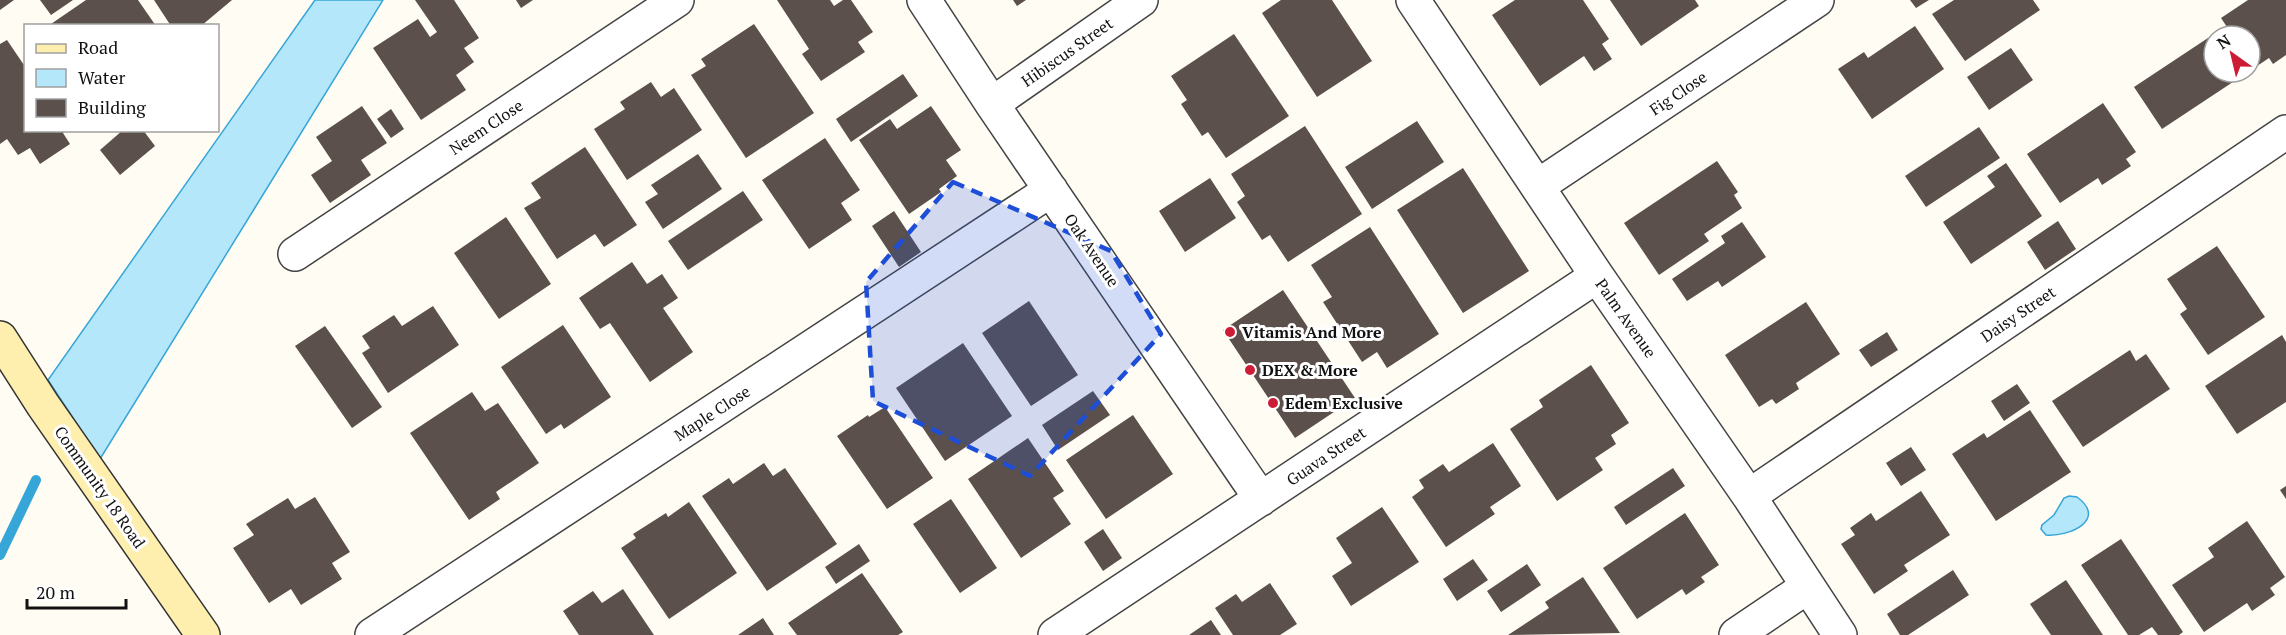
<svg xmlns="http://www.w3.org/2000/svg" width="2286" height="635" font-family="'PT Serif',serif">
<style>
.water{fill:#b5e7fb;stroke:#36a6d8;stroke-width:1.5}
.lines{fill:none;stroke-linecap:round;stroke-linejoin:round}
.stream{stroke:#36a6d8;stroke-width:10}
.building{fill:#5b504c}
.minor-casing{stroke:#444;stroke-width:36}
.secondary-casing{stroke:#333;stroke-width:36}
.minor{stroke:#fff;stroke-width:33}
.secondary{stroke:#ffefaf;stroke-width:33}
.marked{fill:#1d4ed8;fill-opacity:0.2;stroke:#1d4ed8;stroke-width:4.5;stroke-dasharray:12 8;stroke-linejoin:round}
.poi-dot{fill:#cd1c35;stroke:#fff;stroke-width:2}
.labels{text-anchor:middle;stroke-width:6;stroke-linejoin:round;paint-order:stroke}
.street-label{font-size:16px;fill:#111;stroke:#fff}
.poi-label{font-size:16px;font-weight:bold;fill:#111;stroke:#fff;text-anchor:start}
</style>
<rect width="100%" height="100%" fill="#fffcf4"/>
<path class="water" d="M315,0H383L100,459L48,380Z
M2069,496L2077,497C2108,520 2069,537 2046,535L2041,529L2042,525L2054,515L2064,498Z"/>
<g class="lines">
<path class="stream" d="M0,555L36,480"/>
</g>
<path class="building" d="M0,0H14L0,10Z
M40,0H73L51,15Z
M86,0H138L156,26H48Z
M154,0H232L201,26H171Z
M415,0H454L479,38L464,48L474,62L456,75L466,90L421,120L373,48L418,19L430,37L437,32Z
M516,0H533L521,8Z
M777,0H830L834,6L843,0H851L873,32L858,42L865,52L821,81L802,54L809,49Z
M1013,0H1026L1017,6Z
M1281,0H1332L1372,61L1317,97L1262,13Z
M1515,0H1583L1609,39L1602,44L1612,59L1594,71L1584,56L1540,86L1492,15Z
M1610,0H1695L1699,6L1641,46Z
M1910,0H1929L1916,8Z
M1954,0H2033L2040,10L1965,61L1932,14Z
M2248,0H2286V55L2273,64L2269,58L2254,68L2250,61V36H2233L2221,18Z
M754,24L814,113L746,158L691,75L706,66L701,59Z
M1915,26L1944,69L1872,119L1838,69L1864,52L1868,58Z
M1234,34L1289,116L1226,158L1208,132L1202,136L1181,104L1187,100L1171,76Z
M2211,36L2214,41V72H2235L2239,78L2162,129L2134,87Z
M7,40L26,68V130H66L63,133L70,144L40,164L30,148L18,155L7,139L0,144V44Z
M2011,48L2033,80L1989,110L1967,77Z
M903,74L918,96L851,142L836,119Z
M651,82L661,97L674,88L702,130L627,180L594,129L625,109L620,102Z
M2103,103L2136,152L2126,159L2131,166L2102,185L2098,178L2060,203L2027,154Z
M362,106L387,143L361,160L371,175L330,203L311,175L332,161L316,137Z
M931,106L961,150L946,160L957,176L939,189L941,192L909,214L859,140L890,119L897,129Z
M391,109L404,129L391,138L377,119Z
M1417,121L1444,162L1372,209L1345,167Z
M1305,126L1362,214L1288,262L1270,235L1262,240L1237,202L1245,196L1231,174Z
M1979,127L2000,158L1926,207L1905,176Z
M123,130H143L155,146L120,175L100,150Z
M825,138L860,190L841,203L852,220L809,249L762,180Z
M585,147L637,225L604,247L595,234L557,259L524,208L541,198L531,183Z
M698,154L722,189L663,229L645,202L658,194L651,185Z
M1717,161L1738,192L1734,195L1742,208L1704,234L1709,241L1659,275L1624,223Z
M2006,163L2042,216L1971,264L1943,222L1995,187L1987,176Z
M1463,168L1529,271L1463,313L1397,210Z
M1210,178L1236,218L1185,252L1159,211Z
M743,191L763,220L688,270L668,241Z
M894,211L921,252L899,267L872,226Z
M506,217L551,284L499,319L454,253Z
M2058,221L2076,249L2045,270L2027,242Z
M1742,222L1766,257L1722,287L1718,281L1687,301L1672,279L1725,243L1721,236Z
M1370,227L1439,334L1387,368L1377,352L1362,362L1323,302L1332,297L1311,265Z
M2217,246L2265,317L2208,355L2180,314L2187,309L2167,279Z
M632,262L647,284L662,274L678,298L663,308L693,352L650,382L610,323L600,329L579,298Z
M1283,290L1355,398L1295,438L1223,330Z
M1029,301L1078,375L1031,406L982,333Z
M1806,302L1840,354L1796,383L1799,389L1776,404L1772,399L1759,407L1725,355Z
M433,306L459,345L388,393L362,353L370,348L362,336L394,315L402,326Z
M563,325L611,397L564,429L561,424L546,434L501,367Z
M325,326L382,407L352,428L295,346Z
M1887,332L1898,350L1871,367L1859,350Z
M2282,335L2286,342V402L2237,434L2205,386Z
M963,343L1012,416L945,461L896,388Z
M2130,350L2136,361L2146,354L2170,389L2083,447L2052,401Z
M1591,365L1629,423L1611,435L1616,444L1595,458L1603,470L1557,501L1510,429L1543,407L1539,400Z
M2017,384L2030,403L2004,421L1991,401Z
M1093,391L1110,415L1058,450L1042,425Z
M472,392L485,411L498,403L539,463L496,492L500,499L469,520L410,433Z
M885,407L933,478L887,509L837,436L868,415L869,417Z
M2030,410L2071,472L1996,521L1952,454L1984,433L1987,438Z
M1133,415L1173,474L1106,519L1066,460Z
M1028,438L1064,491L1053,498L1071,524L1021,558L968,479Z
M1493,443L1521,486L1490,507L1495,514L1446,547L1412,497L1424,488L1419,480L1443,464L1449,472Z
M1911,447L1926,470L1901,486L1886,463Z
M764,463L773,476L785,468L837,544L767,591L702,496L729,478L733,484Z
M1673,468L1685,486L1626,525L1614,507Z
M2286,486V499L2280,490Z
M1921,491L1950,535L1904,565L1908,571L1874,594L1841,544L1855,535L1850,528L1871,513L1876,521Z
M315,497L350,552L332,563L342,579L301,605L291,589L269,603L233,548L254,535L246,524L288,498L295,509Z
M951,499L997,568L960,593L913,524Z
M689,502L737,573L669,619L621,548L636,538L633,534L666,513L668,517Z
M1382,507L1419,562L1351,606L1332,576L1352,563L1336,538Z
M1685,513L1719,565L1701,577L1705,582L1686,595L1682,589L1637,619L1603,568Z
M2247,521L2285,577L2270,588L2275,595L2252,611L2247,603L2204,632L2172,585L2214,557L2208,548Z
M1103,529L1122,558L1103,571L1084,542Z
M2121,539L2183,632L2179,635H2158L2152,627L2139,635H2128L2081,565Z
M859,544L870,561L836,584L825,567Z
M1473,559L1488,580L1457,601L1443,579Z
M1527,564L1541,585L1501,612L1487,591Z
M1953,570L1969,595L1908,635H1900L1887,614Z
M862,573L903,632L898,635H797L788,623Z
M1583,577L1620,633L1508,635L1549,608L1545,602Z
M2066,580L2103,635H2051L2030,604Z
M1270,583L1297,624L1280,635H1233L1215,608L1236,594L1242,602Z
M623,589L654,635H579L563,611L593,591L602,603Z
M763,618L774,635H738Z
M1211,620L1221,635H1189Z"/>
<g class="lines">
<g class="minor-casing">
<path id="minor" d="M924,0L992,104L1261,499
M1413,0L1597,276L1749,496L1840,635
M992,104L1141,0
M1538,186L1817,0
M295,254L677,0
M1749,496L2286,132
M372,635L1051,190
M1055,635L1597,276
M1736,635L1807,587"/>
</g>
<g class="secondary-casing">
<path id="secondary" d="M0,338L43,405L203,635"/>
</g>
<use href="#minor" class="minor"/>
<use href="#secondary" class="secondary"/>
</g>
<path class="marked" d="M953,182L1111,251L1161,334L1030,476L873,401L866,282Z"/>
<g class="poi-dot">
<circle cx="1230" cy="332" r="6"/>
<circle cx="1250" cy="370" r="6"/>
<circle cx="1273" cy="403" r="6"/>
</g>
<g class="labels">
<g class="street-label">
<text transform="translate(1067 52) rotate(-35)" y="6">Hibiscus Street</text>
<text transform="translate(1678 93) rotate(-34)" y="6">Fig Close</text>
<text transform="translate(486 127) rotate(-34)" y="6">Neem Close</text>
<text transform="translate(1092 250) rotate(56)" y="6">Oak Avenue</text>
<text transform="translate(2018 314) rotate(-34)" y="6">Daisy Street</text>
<text transform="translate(1626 318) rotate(55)" y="6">Palm Avenue</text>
<text transform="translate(712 413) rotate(-33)" y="6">Maple Close</text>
<text transform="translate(1326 456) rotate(-34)" y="6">Guava Street</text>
<text transform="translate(100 487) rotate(55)" y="6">Community 18 Road</text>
</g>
<g class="poi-label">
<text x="1242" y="338">Vitamis And More</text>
<text x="1262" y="376">DEX &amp; More</text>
<text x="1285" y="409">Edem Exclusive</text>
</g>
</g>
<rect x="24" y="24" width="195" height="108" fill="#ffffff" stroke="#a0a0a0" stroke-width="1.5"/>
<rect x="36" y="44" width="30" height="9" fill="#ffefaf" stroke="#a0a0a0" stroke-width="1.5"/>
<text x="78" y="54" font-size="18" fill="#111111">Road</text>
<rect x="36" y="69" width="30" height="18" fill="#b5e7fb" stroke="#a0a0a0" stroke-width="1.5"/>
<text x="78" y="84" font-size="18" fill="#111111">Water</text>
<rect x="36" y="99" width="30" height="18" fill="#5b504c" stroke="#a0a0a0" stroke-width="1.5"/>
<text x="78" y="114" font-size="18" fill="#111111">Building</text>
<g transform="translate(2232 54) rotate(326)"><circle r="28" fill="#ffffff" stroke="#a0a0a0" stroke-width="1.5"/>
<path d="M0-4.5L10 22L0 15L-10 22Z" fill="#cd1c35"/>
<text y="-9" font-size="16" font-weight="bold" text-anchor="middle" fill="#111111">N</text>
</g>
<path d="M27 599v9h99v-9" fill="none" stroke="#111111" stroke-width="3"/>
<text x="36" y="599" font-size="18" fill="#111111" stroke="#ffffff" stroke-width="4.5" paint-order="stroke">20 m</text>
</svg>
